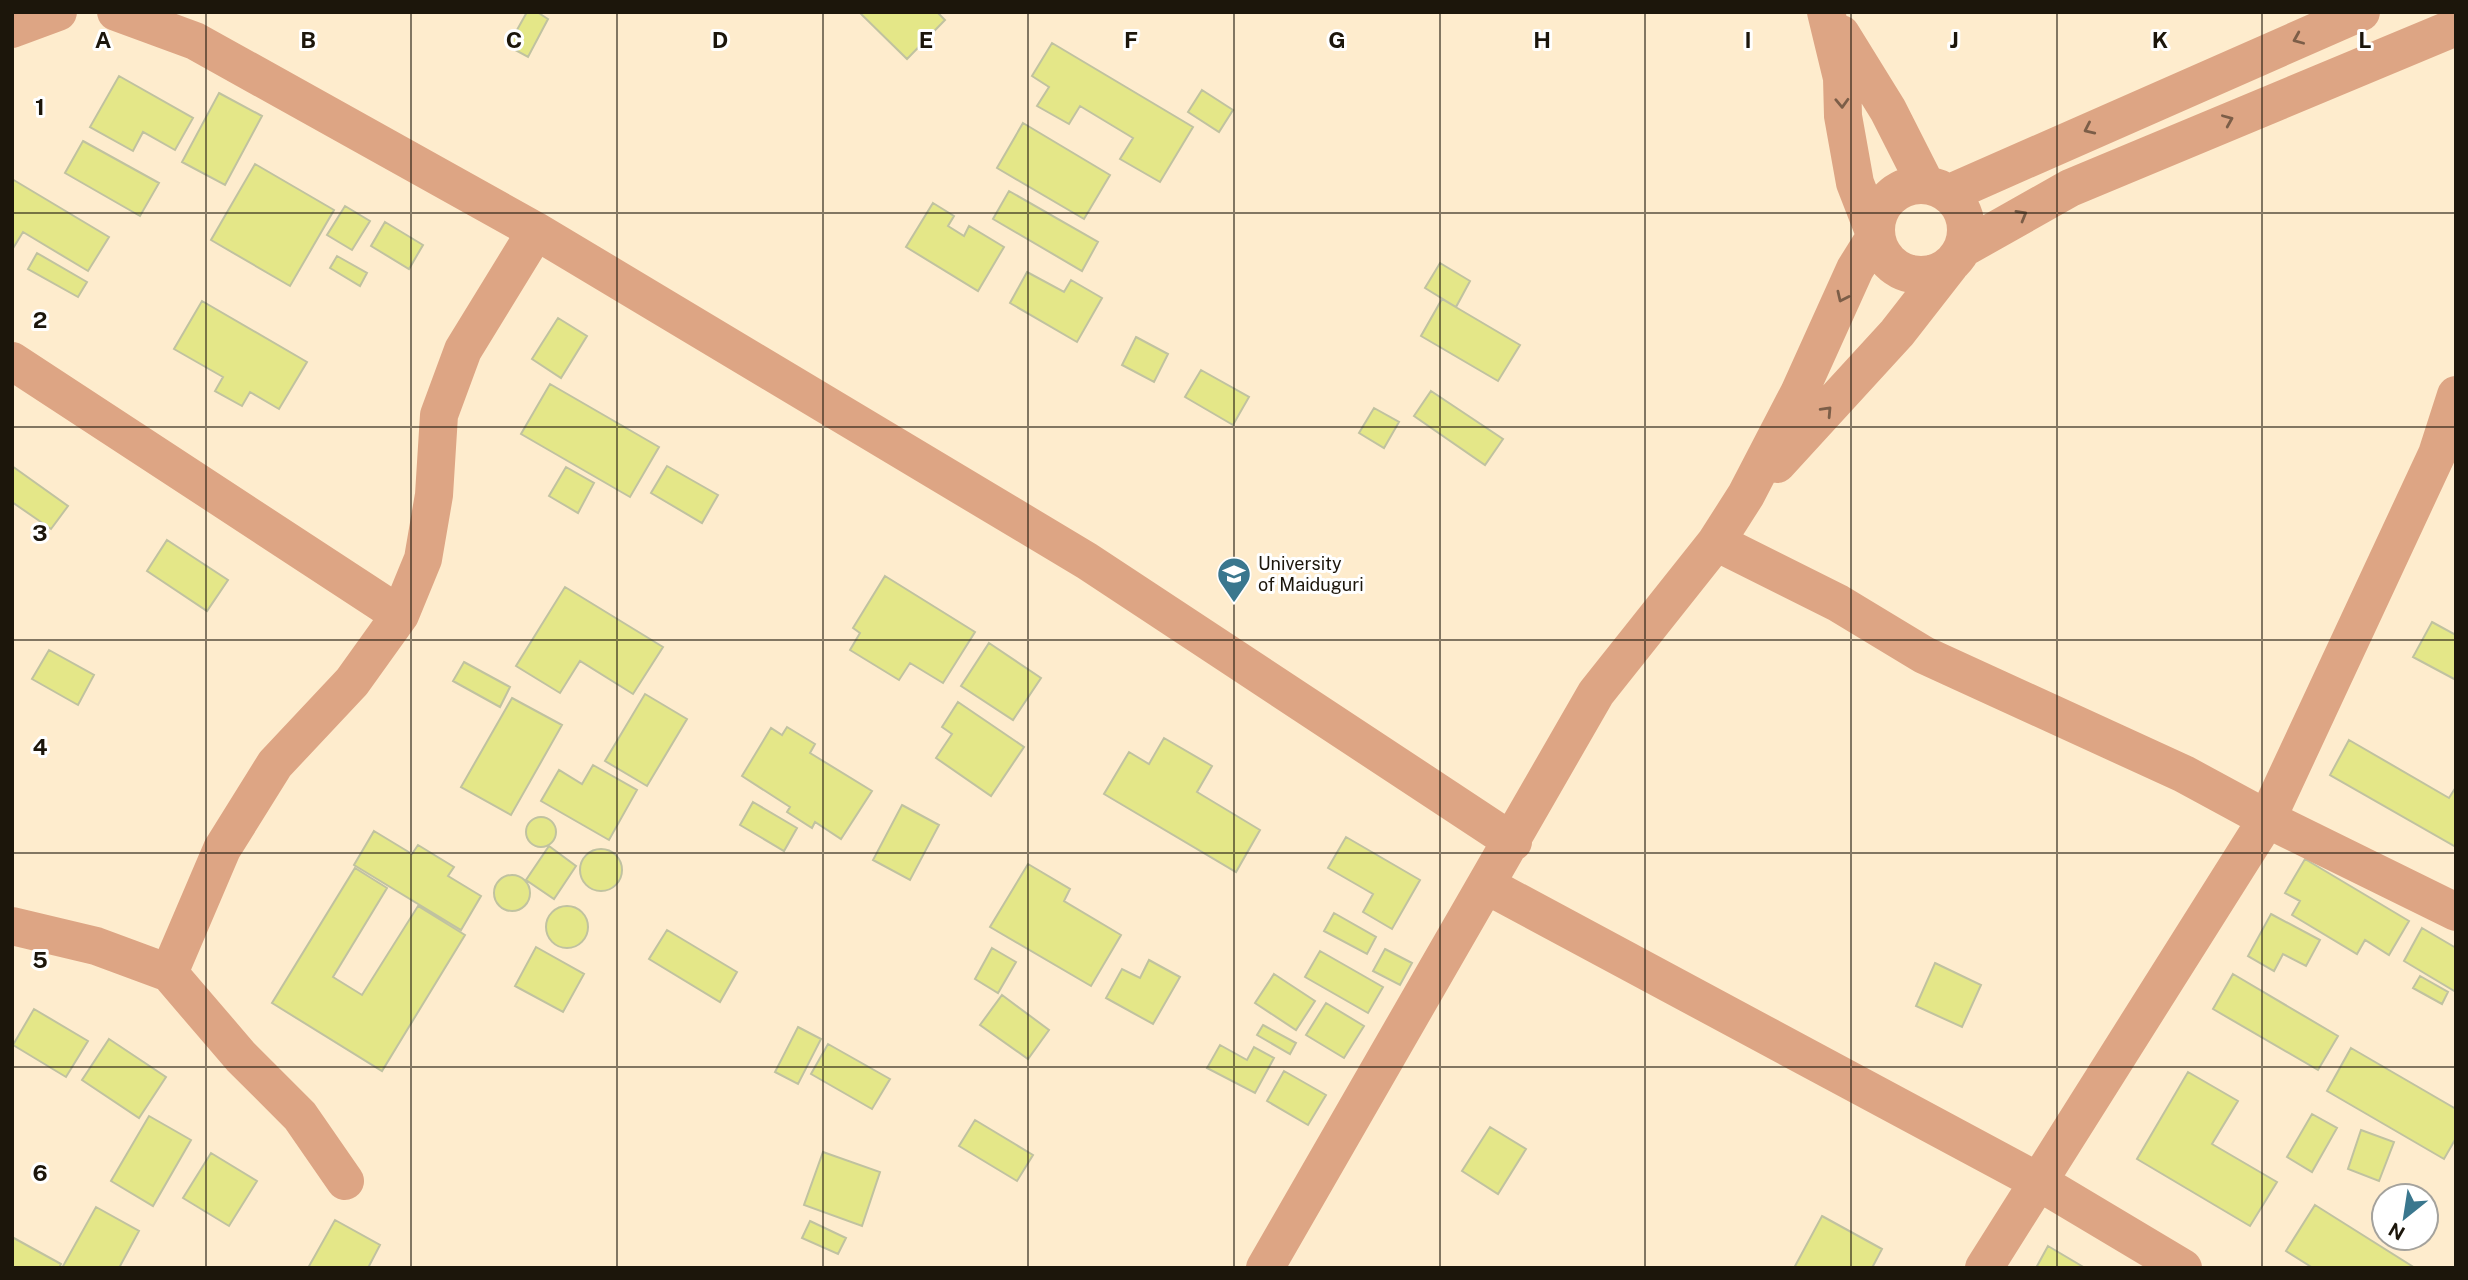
<svg xmlns="http://www.w3.org/2000/svg" width="2468" height="1280" font-family="'Public Sans',sans-serif">
<style>
.built{fill:#feeccd;fill-rule:evenodd}
.building{fill:#e4e788;stroke:#c0c2a0;stroke-width:2}
.lines{fill:none;stroke-linecap:round;stroke-linejoin:round}
.minor{stroke:#dda584;stroke-width:38}
.oneway{stroke:#7c5e48}
.grid{fill:none;stroke:#1c160b;stroke-width:2;stroke-opacity:0.55}
.labels{text-anchor:middle;stroke-width:6;stroke-linejoin:round;paint-order:stroke}
.poi-label{font-size:18px;fill:#1c160b;stroke:#fff;text-anchor:start}
.grid-label{font-size:23px;text-anchor:middle;font-weight:bold;fill:#1c160b;stroke:#fff;stroke-width:6;stroke-linejoin:round;paint-order:stroke}
</style>
<rect width="100%" height="100%" fill="#fcf8f2"/>
<path class="built" d="M12,12H2456V1268H12ZM2384,1196H2426V1238H2384Z"/>
<path class="building" d="M527,12H537L548,19L528,57L508,46Z
M859,12H937L945,20L907,59Z
M1052,43L1193,127L1160,182L1120,159L1133,138L1080,106L1069,124L1037,106L1049,87L1032,76Z
M119,76L193,118L175,150L143,132L133,151L90,127Z
M1202,90L1233,110L1219,132L1188,112Z
M219,93L262,116L225,185L182,162Z
M1023,123L1110,175L1084,219L997,168Z
M83,141L159,183L140,216L65,173Z
M255,164L334,210L290,286L211,240Z
M12,179L109,237L88,271L23,232L12,250Z
M1009,191L1098,242L1082,271L993,219Z
M933,203L954,216L948,226L964,236L969,226L1004,247L978,291L906,247Z
M345,206L370,221L352,250L327,235Z
M385,222L423,245L409,269L371,246Z
M37,253L87,282L78,297L28,269Z
M337,256L367,273L360,286L330,268Z
M1440,263L1470,281L1456,307L1425,288Z
M1027,272L1064,292L1071,280L1102,298L1077,342L1010,303Z
M1442,299L1520,345L1498,381L1421,336Z
M202,301L307,362L279,409L250,392L242,406L215,391L223,377L174,349Z
M558,318L587,336L561,378L532,359Z
M1136,337L1168,354L1154,382L1122,365Z
M1201,370L1249,397L1233,425L1185,397Z
M550,384L659,447L630,497L521,434Z
M1431,391L1503,439L1485,465L1414,416Z
M1374,408L1399,422L1384,448L1359,433Z
M12,466L68,506L51,529L12,502Z
M667,466L718,495L702,523L651,493Z
M566,467L594,483L578,513L549,496Z
M167,540L228,580L207,611L147,571Z
M885,576L975,632L943,683L910,663L899,680L850,650L860,633L853,628Z
M565,587L663,647L633,694L580,661L560,693L516,666Z
M2432,622L2456,635V680L2413,657Z
M989,643L1041,678L1013,720L961,686Z
M49,650L94,675L78,705L32,679Z
M464,662L510,687L500,707L453,681Z
M645,694L687,719L647,786L605,761Z
M512,698L562,725L511,815L461,787Z
M958,702L1024,747L991,796L936,758L952,734L942,727Z
M787,727L815,744L810,753L872,791L841,839L815,822L812,828L787,812L790,807L742,776L771,728L782,735Z
M1164,738L1212,766L1197,792L1260,830L1236,872L1104,794L1129,752L1149,764Z
M2349,740L2449,798L2456,787V847L2330,775Z
M593,765L637,790L609,840L541,801L559,770L582,784Z
M753,802L797,828L784,851L740,825Z
M902,805L939,825L910,880L873,860Z
M526 832a15 15 0 1 1 30 0a15 15 0 1 1-30 0Z
M374,831L412,854L418,845L454,867L448,876L481,896L461,930L354,865Z
M1346,837L1420,880L1392,929L1363,912L1373,894L1328,868Z
M549,846L576,866L554,899L526,880Z
M580 870a21 21 0 1 1 42 0a21 21 0 1 1-42 0Z
M2305,859L2409,921L2389,955L2365,940L2357,954L2292,915L2300,901L2285,893Z
M1028,864L1070,889L1064,901L1121,935L1091,986L990,927Z
M355,868L387,888L333,977L362,995L418,906L465,935L382,1071L272,1003Z
M494 893a18 18 0 1 1 36 0a18 18 0 1 1-36 0Z
M546 927a21 21 0 1 1 42 0a21 21 0 1 1-42 0Z
M1334,913L1376,937L1367,954L1324,931Z
M2271,914L2320,940L2306,966L2283,954L2274,971L2248,956Z
M2422,928L2456,948V992L2404,961Z
M667,930L737,972L720,1002L649,959Z
M536,947L584,974L563,1012L515,986Z
M992,948L1016,962L998,993L975,979Z
M1385,949L1412,963L1400,985L1373,971Z
M1320,951L1383,987L1368,1013L1305,977Z
M1149,960L1180,977L1153,1024L1106,998L1122,969L1140,978Z
M1935,963L1981,985L1962,1027L1916,1006Z
M1274,974L1315,1001L1296,1030L1255,1003Z
M2233,974L2338,1036L2318,1070L2213,1009Z
M2420,976L2448,992L2442,1004L2413,988Z
M1002,995L1049,1030L1028,1059L980,1025Z
M1326,1003L1364,1026L1344,1058L1306,1035Z
M34,1009L88,1041L66,1077L13,1045Z
M1263,1025L1296,1043L1290,1054L1257,1035Z
M798,1027L821,1039L798,1084L775,1072Z
M109,1039L166,1077L139,1118L82,1080Z
M828,1044L890,1079L872,1109L811,1074Z
M1220,1045L1247,1060L1254,1047L1274,1058L1255,1093L1207,1068Z
M2351,1048L2456,1109V1138L2444,1159L2327,1091Z
M1284,1071L1326,1095L1308,1125L1267,1101Z
M2188,1072L2238,1101L2212,1144L2277,1182L2250,1226L2137,1159Z
M2312,1114L2337,1128L2312,1172L2287,1157Z
M149,1116L191,1140L153,1206L111,1181Z
M975,1120L1033,1155L1017,1181L959,1146Z
M1490,1127L1526,1149L1498,1194L1462,1171Z
M2361,1130L2394,1142L2379,1181L2348,1169Z
M823,1152L880,1172L862,1226L804,1205Z
M211,1153L257,1181L229,1226L183,1198Z
M2315,1205L2415,1268H2313L2286,1251Z
M96,1207L139,1231L119,1268H62Z
M1822,1216L1882,1249L1872,1268H1794Z
M335,1220L380,1245L368,1268H308Z
M810,1221L846,1238L838,1254L802,1238Z
M12,1237L61,1264L59,1268H12Z
M2048,1246L2085,1268H2036Z"/>
<g class="lines">
<path class="minor" d="M116,12L195,41L536,231L1087,561L1513,842
M1826,12L1842,78L1843,116L1855,183L1874,232
M12,29L58,12
M1841,34L1888,110L1926,185
M1876 230a45 45 0 1 1 90 0a45 45 0 1 1-90 0Z
M1948,194L2361,12
M1962,249L2070,188L2456,27
M12,361L400,615
M1777,464L1897,333L1950,265
M1716,542L1838,603L1924,655L2184,774L2267,819L2456,912
M1486,885L2039,1182L2183,1268
M12,926L96,946L169,973
M345,1181L300,1116L241,1057L169,973L222,849L275,764L352,682L400,615L423,559L434,495L439,415L463,350L536,231
M1265,1268L1596,693L1716,542L1746,495L1799,393L1855,269L1875,237
M1984,1268L2267,819L2437,454L2456,395"/>
</g>
<defs><path id="oneway-chevron" d="M-2-3.5L2.5 0L-2 3.5" fill="none" stroke-width="1.6" stroke-linecap="round" stroke-linejoin="round" transform="scale(1.75)"/></defs>
<g class="oneway">
<use href="#oneway-chevron" transform="translate(2298 39) rotate(157)"/>
<use href="#oneway-chevron" transform="translate(1842 103) rotate(88)"/>
<use href="#oneway-chevron" transform="translate(2228 120) rotate(-23)"/>
<use href="#oneway-chevron" transform="translate(2089 129) rotate(155)"/>
<use href="#oneway-chevron" transform="translate(2022 215) rotate(-30)"/>
<use href="#oneway-chevron" transform="translate(1842 297) rotate(115)"/>
<use href="#oneway-chevron" transform="translate(1827 411) rotate(-47)"/>
</g>
<path class="grid" d="M206,12V1268M411,12V1268M617,12V1268M823,12V1268M1028,12V1268M1234,12V1268M1440,12V1268M1645,12V1268M1851,12V1268M2057,12V1268M2262,12V1268M12,213H2456M12,427H2456M12,640H2456M12,853H2456M12,1067H2456"/>
<defs>
<g id="university-pin" transform="scale(1.75)"><path d="M0 17L-7.5 6A9.5 9.5 0 1 1 7.5 6Z" fill="#3a778e" stroke="#fff"/><path d="M0-5L7-2L0 1L-7-2ZM-4 1L0 2.5L4 1V4Q0 6-4 4Z" fill="#fff"/></g>
</defs>
<g fill-rule="evenodd">
<use href="#university-pin" x="1234" y="574"/>
</g>
<g class="labels">
<g class="poi-label">
<text x="1258" y="570">University<tspan x="1258" dy="21">of Maiduguri</tspan></text>
</g>
</g>
<g class="grid-label">
<text x="103" y="48">A</text>
<text x="308" y="48">B</text>
<text x="514" y="48">C</text>
<text x="720" y="48">D</text>
<text x="926" y="48">E</text>
<text x="1131" y="48">F</text>
<text x="1337" y="48">G</text>
<text x="1542" y="48">H</text>
<text x="1748" y="48">I</text>
<text x="1954" y="48">J</text>
<text x="2160" y="48">K</text>
<text x="2365" y="48">L</text>
<text x="40" y="115">1</text>
<text x="40" y="328">2</text>
<text x="40" y="541">3</text>
<text x="40" y="755">4</text>
<text x="40" y="968">5</text>
<text x="40" y="1181">6</text>
</g>
<rect width="2468" height="1280" fill="none" stroke="#1c160b" stroke-width="28"/>
<g transform="translate(2405 1217) rotate(210)"><circle r="33" fill="#ffffff" stroke="#a4a29d" stroke-width="2"/>
<path d="M0-5L12 26L0 18L-12 26Z" fill="#3a778e"/>
<text y="-10" font-size="19" font-weight="bold" text-anchor="middle" fill="#1c160b">N</text>
</g>
</svg>
